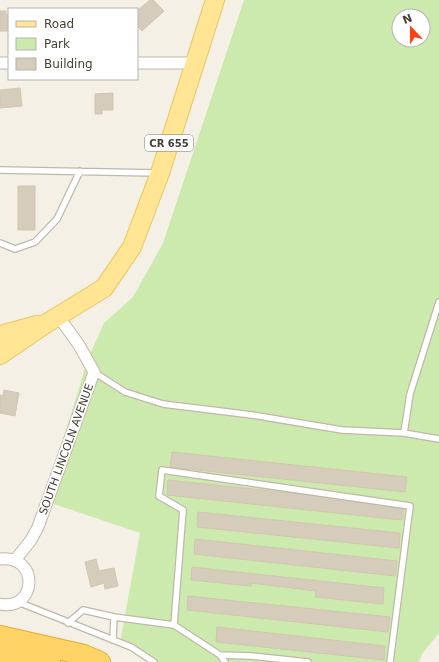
<svg xmlns="http://www.w3.org/2000/svg" width="439" height="662" font-family="'DejaVu Sans',sans-serif">
<style>
.green{fill:#cceaad;fill-rule:evenodd}
.building{fill:#d6ccbb;stroke:#d1c5ae}
.lines{fill:none;stroke-linecap:round;stroke-linejoin:round}
.service-casing{stroke:#c0b8a8;stroke-width:8}
.minor-casing{stroke:#c0b8a8;stroke-width:13}
.primary-casing{stroke:#e8c65f;stroke-width:20}
.motorway-casing{stroke:#e4aa30;stroke-width:22}
.service{stroke:#fff;stroke-width:5.5}
.minor{stroke:#fff;stroke-width:11}
.primary{stroke:#ffe594;stroke-width:18}
.motorway{stroke:#ffd366;stroke-width:20}
.labels{text-anchor:middle;stroke-width:3.5;stroke-linejoin:round;paint-order:stroke}
.shield{fill:#fff;stroke:#7e7a72;stroke-width:1}
.shield-label{font-size:10px;font-weight:bold;fill:#474135}
.street-label{font-size:11px;fill:#474135;stroke:#fff}
</style>
<rect width="100%" height="100%" fill="#f4f0e6"/>
<path class="green" d="M244,0H439V633L422,654L419,662H154L120,643L140,533L45,501L87,361L104,323L133,297L163,243ZM399,16H423V40H399Z"/>
<path class="building" d="M150,0H153L164,11L142,31L137,26V11Z
M0,11H6V15H9V31H0Z
M20,88L22,106L0,108V90Z
M113,93V110H102V114H95V94Z
M18,186H35V230H18Z
M4,390L19,393L15,416L0,413V395L3,396Z
M172,452L407,477L405,492L170,467Z
M168,480L404,505L402,520L167,495Z
M198,512L400,533L399,548L197,527Z
M195,539L397,561L395,576L194,554Z
M96,559L99,571L114,568L118,586L105,589L104,583L91,587L85,562Z
M192,567L384,588L383,604L315,597L316,591L251,583V586L191,580Z
M188,596L390,617L388,632L187,610Z
M217,627L385,646L384,660L216,642Z"/>
<g class="lines">
<g class="service-casing">
<path id="service" d="M0,170L158,173
M0,243L15,249L35,242L57,219L80,171
M94,372L125,392L163,404L252,415L342,430L404,433L410,394L439,302
M404,433L439,439
M18,602L131,647L154,662
M68,623L83,610L114,617L174,625L220,655L225,662
M174,625L183,510L159,496L162,470L410,506L390,662
M113,640L114,617
M220,655L251,656L308,662"/>
</g>
<g class="minor-casing">
<path id="minor" d="M0,63H9
M137,63H194
M0,559C41,555 36,612 0,604
M15,560L31,540L38,527L94,372L79,345L58,316"/>
</g>
<g class="primary-casing">
<path id="primary" d="M0,335L37,325
M0,355L47,323L104,288L132,247L160,173L215,0"/>
</g>
<g class="motorway-casing">
<path id="motorway" d="M0,636L84,655L100,662
M0,654L16,656L50,662"/>
</g>
<use href="#service" class="service"/>
<use href="#minor" class="minor"/>
<use href="#primary" class="primary"/>
<use href="#motorway" class="motorway"/>
</g>
<g class="labels">
<rect class="shield" x="145" y="135" width="48" height="16" rx="3"/>
<g class="shield-label">
<text x="169" y="147">CR 655</text>
</g>
<g class="street-label">
<text transform="translate(66 449) rotate(-70)" y="4">SOUTH LINCOLN AVENUE</text>
</g>
</g>
<rect x="8" y="8" width="130" height="72" fill="#ffffff" stroke="#b5b3ae"/>
<rect x="16" y="21" width="20" height="6" fill="#ffe594" stroke="#b5b3ae"/>
<text x="44" y="28" font-size="12" fill="#474135">Road</text>
<rect x="16" y="38" width="20" height="12" fill="#cceaad" stroke="#b5b3ae"/>
<text x="44" y="48" font-size="12" fill="#474135">Park</text>
<rect x="16" y="58" width="20" height="12" fill="#d6ccbb" stroke="#b5b3ae"/>
<text x="44" y="68" font-size="12" fill="#474135">Building</text>
<g transform="translate(411 28) rotate(338)"><circle r="19" fill="#ffffff" stroke="#b5b3ae"/>
<path d="M0-3L7 15L0 10L-7 15Z" fill="#ff4012"/>
<text y="-6" font-size="11" font-weight="bold" text-anchor="middle" fill="#474135">N</text>
</g>
</svg>
